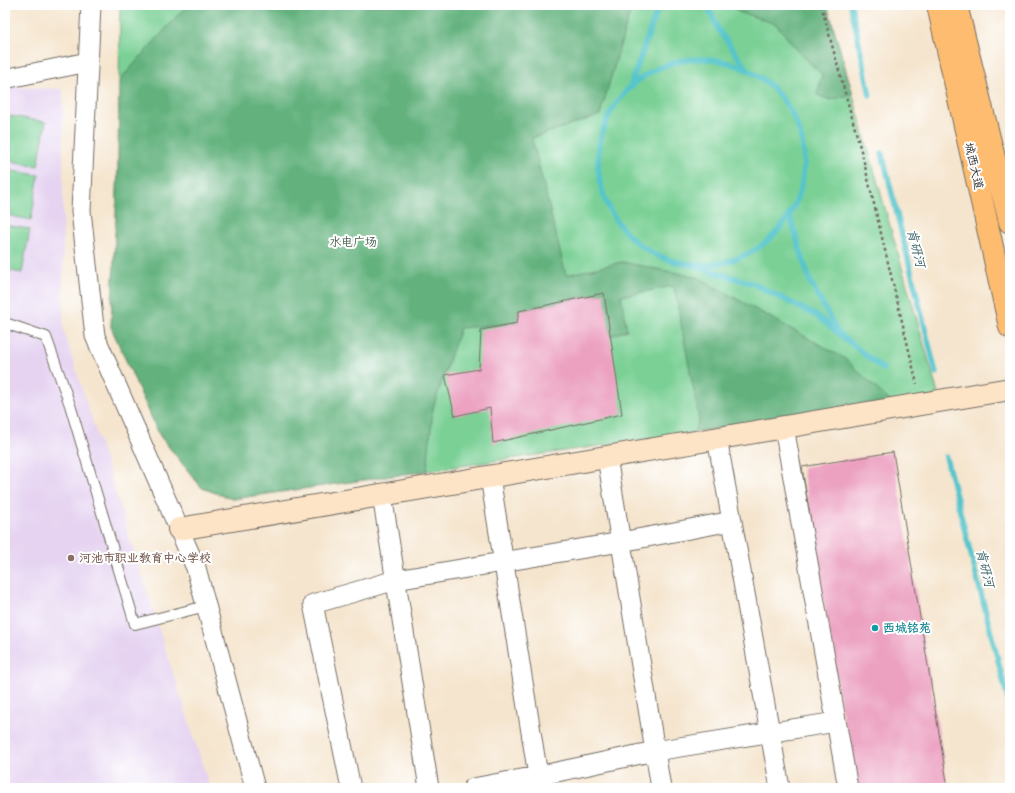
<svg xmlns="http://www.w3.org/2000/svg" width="1015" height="793" font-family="'Gochi Hand','LXGW WenKai TC',sans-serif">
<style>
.built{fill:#e5d3f1}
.green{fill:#7ad095;stroke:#527e60}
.forest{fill:#63b27e;stroke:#476e54}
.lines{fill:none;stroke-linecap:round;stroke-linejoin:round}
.stream{stroke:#57c5cc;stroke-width:5.5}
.building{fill:#eca1c1}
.lane-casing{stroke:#726c64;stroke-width:12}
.street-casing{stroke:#726c64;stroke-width:21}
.secondary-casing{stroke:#726c64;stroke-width:24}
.primary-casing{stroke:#726c64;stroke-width:24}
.path{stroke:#726c64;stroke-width:2.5;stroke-dasharray:3 3;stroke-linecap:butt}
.lane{stroke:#fff;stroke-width:10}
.street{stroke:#fff;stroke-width:19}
.secondary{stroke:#fee4c6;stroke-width:22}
.primary{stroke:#fdbc70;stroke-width:22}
.education-dot{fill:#8d6e63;stroke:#fff;stroke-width:1.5}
.culture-dot{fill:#0f9aa8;stroke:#fff;stroke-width:1.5}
.labels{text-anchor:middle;stroke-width:4;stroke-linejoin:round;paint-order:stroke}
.street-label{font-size:12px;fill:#2b2b2b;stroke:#fff}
.park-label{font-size:12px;fill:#435d4b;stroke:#fff}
.education-label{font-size:12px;font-weight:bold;fill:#785e54;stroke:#fff;text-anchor:start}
.culture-label{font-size:12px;font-weight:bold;fill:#0d838f;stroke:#fff;text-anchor:start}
.water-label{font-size:13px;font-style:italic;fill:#3a6163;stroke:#fff}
</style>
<rect width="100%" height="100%" fill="#fff"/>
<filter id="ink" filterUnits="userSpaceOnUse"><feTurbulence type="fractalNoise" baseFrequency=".025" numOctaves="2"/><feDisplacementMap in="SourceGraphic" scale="8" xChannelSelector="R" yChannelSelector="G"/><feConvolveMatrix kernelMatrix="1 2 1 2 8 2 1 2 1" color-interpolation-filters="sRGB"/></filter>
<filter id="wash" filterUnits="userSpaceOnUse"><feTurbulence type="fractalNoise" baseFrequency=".012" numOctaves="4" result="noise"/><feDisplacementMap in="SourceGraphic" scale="16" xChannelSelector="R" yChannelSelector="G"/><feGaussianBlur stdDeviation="0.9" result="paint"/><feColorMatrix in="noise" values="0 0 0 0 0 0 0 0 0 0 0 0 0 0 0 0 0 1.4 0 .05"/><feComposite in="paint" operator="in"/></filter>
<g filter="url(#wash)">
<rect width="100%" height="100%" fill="#f5e5ce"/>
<path class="built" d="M5,87L63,89V329L210,788H5Z"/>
<path class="green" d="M120,5H827L939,397L232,499L202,488L160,436L111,327L118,170Z
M5,115L46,122L38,166L5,160Z
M5,170L39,175L31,220L5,215Z
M5,225L30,229L22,273L5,270Z"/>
<path class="forest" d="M187,5H632L600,115L532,138L566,275L622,262L697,277L844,358L893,404L694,432L699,419L674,286L621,296L627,330L610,336L603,293L519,311L517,323L460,328L433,408L427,471L232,499L202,488L160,436L111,327L118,170L119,81Z
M730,5H827L853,94L831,100L817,95L822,75L798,51L776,24L739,12Z"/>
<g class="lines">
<path class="stream" d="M707,5L718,29L747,69
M851,5L870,95
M598 162a103 103 0 1 1 206 0a103 103 0 1 1-206 0Z
M631,84L659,5
M882,153L936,373
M789,214L810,281L836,329
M695,266L754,284L817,316L883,369
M946,457L1010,707"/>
</g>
<g id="blocks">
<path class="building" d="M604,293L622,414L493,443L490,408L455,416L445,375L479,369L481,330L517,323L519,311Z
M893,452L948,788H854L802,467Z"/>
</g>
</g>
<g filter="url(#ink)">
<use href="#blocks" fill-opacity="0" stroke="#726c64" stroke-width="1"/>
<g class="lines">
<g class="lane-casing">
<path id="lane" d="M5,323L46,337L70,405L135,624L206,606"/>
</g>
<g class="street-casing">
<path id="street" d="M91,5L81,211L95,336L196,568L255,788
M5,76L9,78L88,62
M784,427L848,788
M717,438L780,788
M607,457L661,788
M490,477L540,788
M382,495L429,788
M351,788L313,604L396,580L621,542L732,521
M473,788L538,776L655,751L836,722"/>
</g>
<g class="secondary-casing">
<path id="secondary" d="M179,529L1010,389"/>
</g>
<g class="primary-casing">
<path id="primary" d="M938,5L1010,327
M956,5L1010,222"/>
</g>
<path class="path" d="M821,5L863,158L917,384"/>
<use href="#lane" class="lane"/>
<use href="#street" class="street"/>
<use href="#secondary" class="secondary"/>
<use href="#primary" class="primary"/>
</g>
</g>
<circle class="education-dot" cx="71" cy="558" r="4"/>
<circle class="culture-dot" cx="875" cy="628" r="4"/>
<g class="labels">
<g class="street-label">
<text transform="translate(974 166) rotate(77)" y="4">城西大道</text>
</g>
<g class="park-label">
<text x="353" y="246">水电广场</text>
</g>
<g class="education-label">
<text x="79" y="562">河池市职业教育中心学校</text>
</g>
<g class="culture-label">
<text x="883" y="632">西城铭苑</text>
</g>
<g class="water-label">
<text transform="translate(917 248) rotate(76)" y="5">肯研河</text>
<text transform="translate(986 568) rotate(76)" y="5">肯研河</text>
</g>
</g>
<rect width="1015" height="793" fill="none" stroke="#fff" stroke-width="20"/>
</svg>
